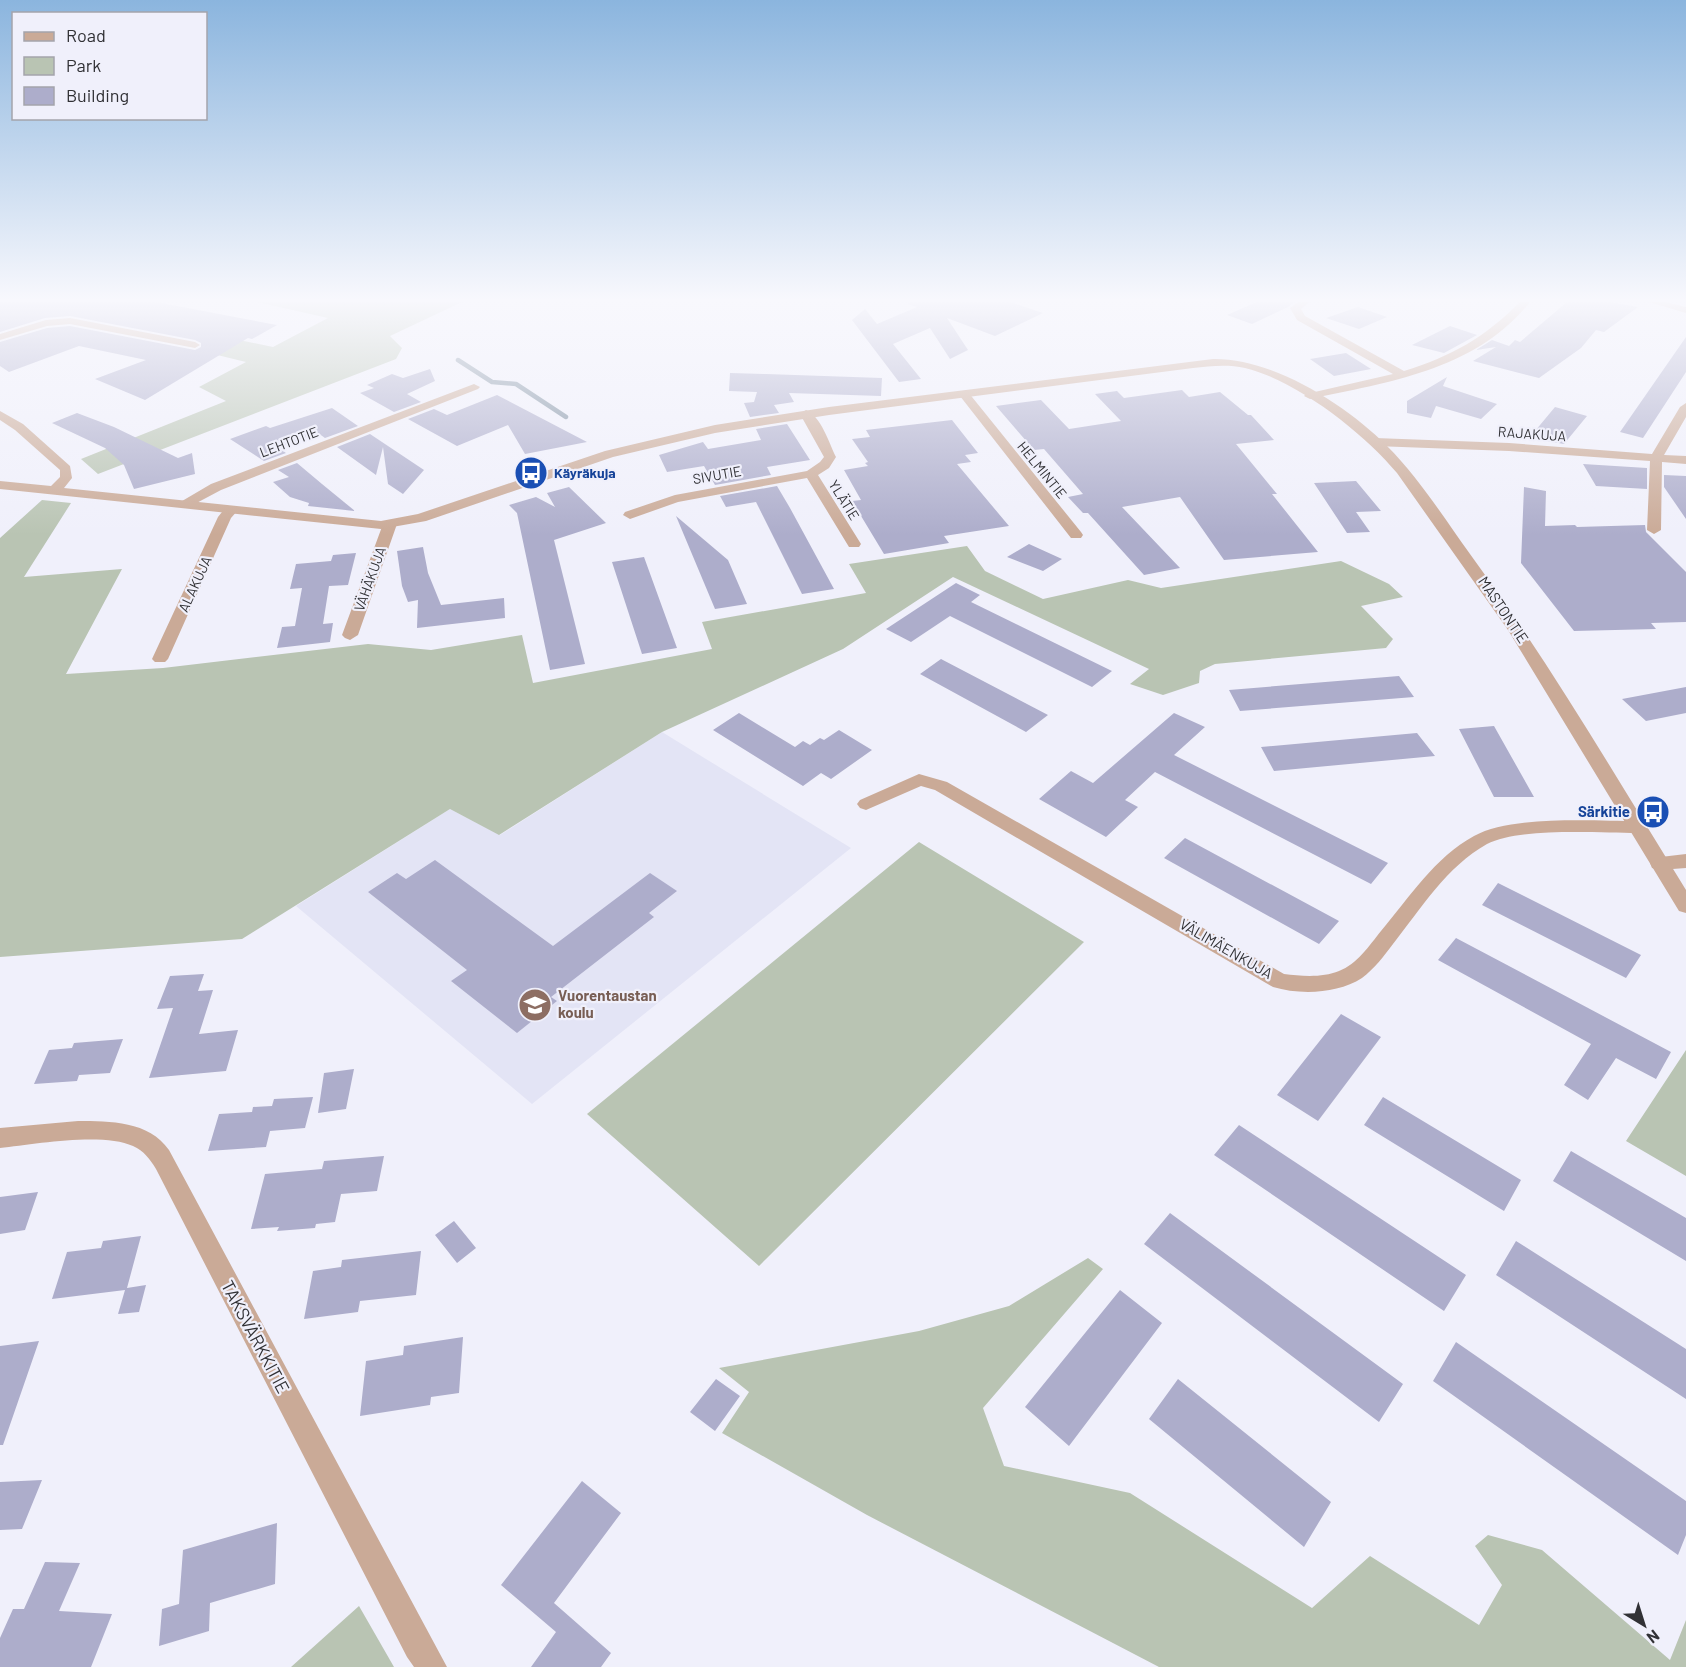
<svg xmlns="http://www.w3.org/2000/svg" width="1686" height="1667" font-family="Barlow,sans-serif">
<style>
.built{fill:#e3e4f5}
.green{fill:#b9c4b3}
.lines{fill:none;stroke-linecap:round;stroke-linejoin:round}
.stream{stroke:#7e8fa1;stroke-width:4.5}
.building{fill:#adadcb}
.minor{fill:#caaa97;fill-rule:evenodd}
.tertiary{fill:#caaa97;fill-rule:evenodd}
.labels{text-anchor:middle;stroke-width:4.5;stroke-linejoin:round;paint-order:stroke}
.far-street-label{font-size:14px;fill:#313135;stroke:#f0f0fb}
.far-transit-label{font-size:14px;font-weight:bold;fill:#164399;stroke:#f0f0fb;text-anchor:start}
.street-label{font-size:15px;fill:#313135;stroke:#f0f0fb}
.transit-label{font-size:15px;font-weight:bold;fill:#164399;stroke:#f0f0fb;text-anchor:end}
.education-label{font-size:15px;font-weight:bold;fill:#785e54;stroke:#f0f0fb;text-anchor:start}
.near-street-label{font-size:18px;fill:#313135;stroke:#f0f0fb}
</style>
<rect width="100%" height="100%" fill="#f0f0fb"/>
<path class="built" d="M662,732L851,848L532,1104L296,906L450,809L500,835Z"/>
<path class="green" d="M257,302H462L390,336L402,348L396,359L98,474L81,459L226,401L199,387L246,362L205,352L229,338L273,347L328,318Z
M42,500L71,503L24,577L122,569L66,674L163,668L368,644L431,650L522,635L533,683L712,649L702,622L866,593L849,564L967,546L985,571L1043,599L1128,580L1161,588L1341,561L1389,584L1403,597L1361,606L1393,639L1386,648L1215,664L1200,671L1199,683L1163,695L1130,684L1149,669L953,577L843,649L662,732L499,835L450,809L242,939L0,957V538Z
M919,842L1084,942L759,1266L587,1114Z
M1686,1050V1176L1626,1141Z
M1088,1258L1103,1269L983,1408L1004,1466L1130,1493L1312,1608L1370,1556L1479,1625L1502,1585L1475,1546L1488,1535L1542,1550L1670,1660L1686,1620V1667H1159L867,1515L722,1433L749,1392L719,1368L919,1331L1009,1306Z
M359,1606L394,1667H291Z"/>
<g class="lines">
<path class="stream" d="M458,360L492,382L516,384L566,417"/>
</g>
<path class="building" d="M0,302H156L277,325L252,339L248,338L145,400L95,379L146,360L79,346L9,372L0,366V342L47,328L70,326L195,350L201,347V343L195,340L70,316L45,318L0,332Z
M909,302H1010L1043,313L995,336L947,318L968,350L950,359L930,328L893,344L921,379L899,382L852,320L865,309L877,324L917,307L908,304Z
M1257,302H1295L1288,307L1252,324L1227,315Z
M1567,302H1609L1638,307L1604,332L1596,330L1581,348L1539,378L1473,361L1496,347L1476,350L1492,340L1509,346L1515,340L1520,342Z
M1358,307L1387,317L1359,329L1326,318Z
M1450,326L1477,335L1444,353L1412,345Z
M1686,337V372L1643,438L1620,432Z
M1346,353L1371,369L1334,376L1310,359Z
M430,369L435,381L407,394L421,402L394,412L360,393L374,388L367,385L392,374L403,378Z
M730,373L766,374L882,378L881,396L789,393L794,402L774,405L779,413L750,417L744,403L754,402L757,392L729,391Z
M1447,377L1443,386L1497,404L1481,419L1436,406L1431,418L1407,413V401Z
M1182,390L1189,397L1220,392L1248,415H1251L1274,440L1236,444L1277,494H1272L1318,552L1224,560L1180,497L1122,507L1180,568L1144,575L1088,513H1083L1068,497L1083,494L1044,449L1034,450L996,406L1041,400L1069,429L1121,421L1095,394L1117,391L1124,398Z
M497,395L587,442L525,454L508,425L457,446L408,419L434,409L447,415Z
M1555,407L1587,416L1564,444L1542,440V433L1535,431Z
M332,408L358,426L325,438L318,433L279,448L286,453L264,461L230,439L266,426L270,428Z
M77,413L114,427L178,458L192,453L195,474L134,489L124,465L105,448L52,423Z
M952,420L978,453L965,455L971,462L957,464L1009,526L944,536L949,543L884,554L852,501L861,500L844,470L868,466L865,463L868,462L852,439L870,437L866,430Z
M787,424L810,460L767,467L771,475L715,485L704,466L667,472L659,455L703,442L708,449L761,440L756,429Z
M370,434L424,470L403,494L388,484L383,447L376,475L337,447Z
M297,463L322,484L355,511L308,506L309,503L290,497L273,482L289,477L278,470Z
M1583,464L1647,468V489L1596,486Z
M1664,475L1686,476V519L1664,487Z
M1356,481L1381,511L1356,512L1370,532L1347,533L1314,483Z
M777,486L790,508L834,589L802,594L756,502L726,507L720,496Z
M569,487L606,523L554,540L585,664L550,670L517,513L509,505L536,497L555,507L547,493Z
M1524,487L1546,491L1545,526L1575,525L1577,527L1645,525L1646,532L1686,572V622L1651,623L1656,629L1574,631L1521,563Z
M676,516L728,560L747,604L715,609Z
M1029,544L1062,559L1043,571L1007,557Z
M423,547L428,573L441,605L504,598L505,618L417,628L418,600L408,602L402,586L397,551Z
M356,553L348,585L329,586L323,624L333,623L330,642L277,648L282,627L295,626L302,588L290,589L296,564L331,561L333,555Z
M644,557L677,648L642,654L612,562Z
M956,583L980,595L971,602L1112,671L1092,687L950,616L911,642L886,629Z
M941,659L1048,715L1026,732L920,674Z
M1399,676L1414,697L1240,711L1229,690Z
M1686,687V713L1646,721L1622,699Z
M739,713L795,747L803,741L810,745L820,738L824,740L839,730L872,750L831,779L821,773L803,786L713,730Z
M1174,713L1205,727L1174,755L1388,863L1371,884L1155,772L1125,800L1138,807L1106,837L1039,799L1071,771L1093,783Z
M1494,726L1534,797H1494L1459,729Z
M1417,733L1435,756L1274,771L1261,747Z
M1185,838L1339,921L1319,944L1164,858Z
M435,860L553,946L650,873L677,891L649,913L654,917L551,997L557,1001L517,1033L451,981L467,970L368,892L397,873L406,879Z
M1498,883L1641,955L1626,978L1482,905Z
M1456,938L1671,1052L1656,1079L1616,1058L1588,1100L1564,1085L1591,1044L1438,960Z
M204,974L198,991L213,990L199,1034L238,1030L226,1071L149,1078L173,1008L157,1009L170,976Z
M1341,1014L1381,1037L1318,1121L1277,1095Z
M123,1039L110,1073L79,1075L77,1081L34,1084L49,1050L72,1048L74,1043Z
M354,1069L346,1109L318,1113L324,1073Z
M313,1097L305,1128L270,1131L266,1147L208,1151L219,1114L252,1112L253,1107L272,1106L274,1099Z
M1383,1097L1521,1180L1504,1211L1364,1125Z
M1239,1125L1466,1275L1444,1311L1214,1155Z
M1571,1151L1686,1218V1261L1553,1181Z
M384,1156L377,1191L341,1194L335,1222L316,1224L315,1228L277,1231L279,1227L251,1229L265,1174L322,1169L324,1161Z
M38,1192L25,1230L0,1234V1197Z
M1170,1213L1403,1384L1379,1422L1144,1244Z
M454,1221L476,1248L457,1263L435,1235Z
M141,1236L127,1288L146,1285L139,1312L118,1314L125,1290L52,1299L67,1252L101,1248L103,1241Z
M1516,1241L1686,1349V1399L1496,1275Z
M421,1251L416,1295L360,1301L358,1312L304,1319L313,1271L341,1267L342,1260Z
M1120,1290L1162,1323L1069,1446L1025,1407Z
M463,1337L459,1393L431,1397L430,1405L360,1416L366,1361L403,1355L404,1346Z
M39,1341L3,1445H0V1346Z
M1456,1342L1686,1501V1535L1678,1555L1433,1381Z
M716,1379L740,1396L715,1431L690,1412Z
M1178,1379L1331,1502L1304,1547L1149,1419Z
M42,1480L22,1529L0,1530V1482Z
M582,1481L621,1513L554,1603L611,1653L601,1667H531L556,1632L501,1585Z
M277,1523L275,1584L210,1603L209,1631L159,1646L162,1609L179,1604L183,1550Z
M45,1562L80,1563L59,1611L112,1614L91,1667H0V1638L13,1609H24Z"/>
<g class="lines">
<path class="minor" d="M1298,302H1309L1301,309L1305,316L1404,371C1452,356 1484,338 1520,302H1530C1476,370 1390,382 1310,399L1304,396L1306,394L1393,374L1297,320L1290,308Z
M1649,302H1665L1686,307V313Z
M70,318L195,342L200,345L195,348L70,324L47,326L0,340V334L46,320Z
M474,384L480,387L478,389L221,490L189,507H179L177,504L211,484Z
M964,391L968,392L1081,532L1083,535L1081,538H1071L960,396V392Z
M1686,403V417L1664,455L1686,456V464L1662,462L1661,530L1654,534L1647,530L1650,461L1509,451L1375,446L1369,442L1375,438L1509,443L1652,454L1680,407Z
M806,410C821,416 829,443 836,457L829,468L818,475L861,544L859,547H849L807,478L678,502L630,519L623,515L625,512L675,495L807,471L820,462L824,457L800,414Z
M231,506L238,510L231,518L168,659L165,662H155L152,659L218,517L226,507Z
M390,520L397,524L358,635L350,640L345,638L342,635L383,524Z
M919,774L947,782L1284,974C1301,976 1322,978 1339,971C1357,964 1369,946 1381,931C1409,898 1435,857 1474,836C1512,815 1593,821 1637,821L1643,823L1646,827L1643,831L1637,833C1600,833 1519,827 1487,844C1447,866 1420,910 1393,944C1384,956 1374,969 1362,978C1337,994 1300,995 1273,987L935,790L921,786L866,810L860,808L857,804L860,800Z
M1686,854V868L1659,870L1652,868L1650,863L1652,858Z
M78,1121C110,1121 149,1121 169,1150L447,1667H414L407,1657L156,1169C150,1159 144,1151 133,1146C103,1132 34,1144 0,1148V1128Z"/>
<path class="tertiary" d="M1213,359C1273,358 1346,405 1387,446C1419,478 1444,518 1470,554C1549,662 1616,777 1686,890V913L1679,911L1508,630L1397,473C1364,433 1296,380 1245,368C1228,364 1210,366 1193,368L829,415L715,433L613,457L426,521L381,529L0,489V481L51,486L60,477V470L15,430L0,420V411L23,424L70,466L72,478L64,488L381,521L418,514L605,451L715,425L829,407Z"/>
</g>
<linearGradient id="sky" x2="0" y2="1"><stop stop-color="#8bb5de"/><stop offset="0.56" stop-color="#f8f8fd"/><stop offset="1" stop-color="#f8f8fd" stop-opacity="0"/></linearGradient>
<rect width="1686" height="535" fill="url(#sky)"/>
<defs>
<g id="bus-disc" transform="scale(1.725)"><circle r="9.5" fill="#1a4fb4" stroke="#f0f0fb"/><path d="M-5-6H5V4H4V6H2V4H-2V6H-4V4H-5ZM-3.5-4V0h7V-4ZM-3.5 1.2v1.5H-2V1.2ZM2 1.2v1.5H3.5V1.2Z" fill="#fff"/></g>
<g id="school-disc" transform="scale(1.725)"><circle r="9.5" fill="#8d6e63" stroke="#f0f0fb"/><path d="M0-5L7-2L0 1L-7-2ZM-4 1L0 2.5L4 1V4Q0 6-4 4Z" fill="#fff"/></g>
</defs>
<g fill-rule="evenodd">
<use href="#bus-disc" x="531" y="473"/>
<use href="#bus-disc" x="1653" y="812"/>
<use href="#school-disc" x="535" y="1005"/>
</g>
<g class="labels">
<g class="far-street-label">
<text transform="translate(1532 434) rotate(4)" y="5">RAJAKUJA</text>
<text transform="translate(289 442) rotate(-21)" y="5">LEHTOTIE</text>
<text transform="translate(1042 470) rotate(51)" y="5">HELMINTIE</text>
<text transform="translate(717 475) rotate(-10)" y="5">SIVUTIE</text>
<text transform="translate(844 500) rotate(58)" y="5">YLÄTIE</text>
<text transform="translate(370 579) rotate(-70)" y="5">VÄHÄKUJA</text>
<text transform="translate(195 584) rotate(-65)" y="5">ALAKUJA</text>
</g>
<g class="far-transit-label">
<text x="554" y="478">Käyräkuja</text>
</g>
<g class="street-label">
<text transform="translate(1503 610) rotate(56)" y="5">MASTONTIE</text>
<text transform="translate(1226 949) rotate(30)" y="5">VÄLIMÄENKUJA</text>
</g>
<g class="transit-label">
<text x="1630" y="817">Särkitie</text>
</g>
<g class="education-label">
<text x="558" y="1001">Vuorentaustan<tspan x="558" dy="17">koulu</tspan></text>
</g>
<g class="near-street-label">
<text transform="translate(255 1337) rotate(62)" y="6">TAKSVÄRKKITIE</text>
</g>
</g>
<rect x="12" y="12" width="195" height="108" fill="#f0f0fb" stroke="#a4a4ac" stroke-width="1.5"/>
<rect x="24" y="32" width="30" height="9" fill="#caaa97" stroke="#a4a4ac" stroke-width="1.5"/>
<text x="66" y="42" font-size="18" fill="#313135">Road</text>
<rect x="24" y="57" width="30" height="18" fill="#b9c4b3" stroke="#a4a4ac" stroke-width="1.5"/>
<text x="66" y="72" font-size="18" fill="#313135">Park</text>
<rect x="24" y="87" width="30" height="18" fill="#adadcb" stroke="#a4a4ac" stroke-width="1.5"/>
<text x="66" y="102" font-size="18" fill="#313135">Building</text>
<g transform="translate(1644 1625) rotate(142)" stroke="#f0f0fb" stroke-width="4.5" paint-order="stroke">
<path d="M0-4.5L10 22L0 15L-10 22Z" fill="#313135"/>
<text y="-9" font-size="16" font-weight="bold" text-anchor="middle" fill="#313135">N</text>
</g>
</svg>
